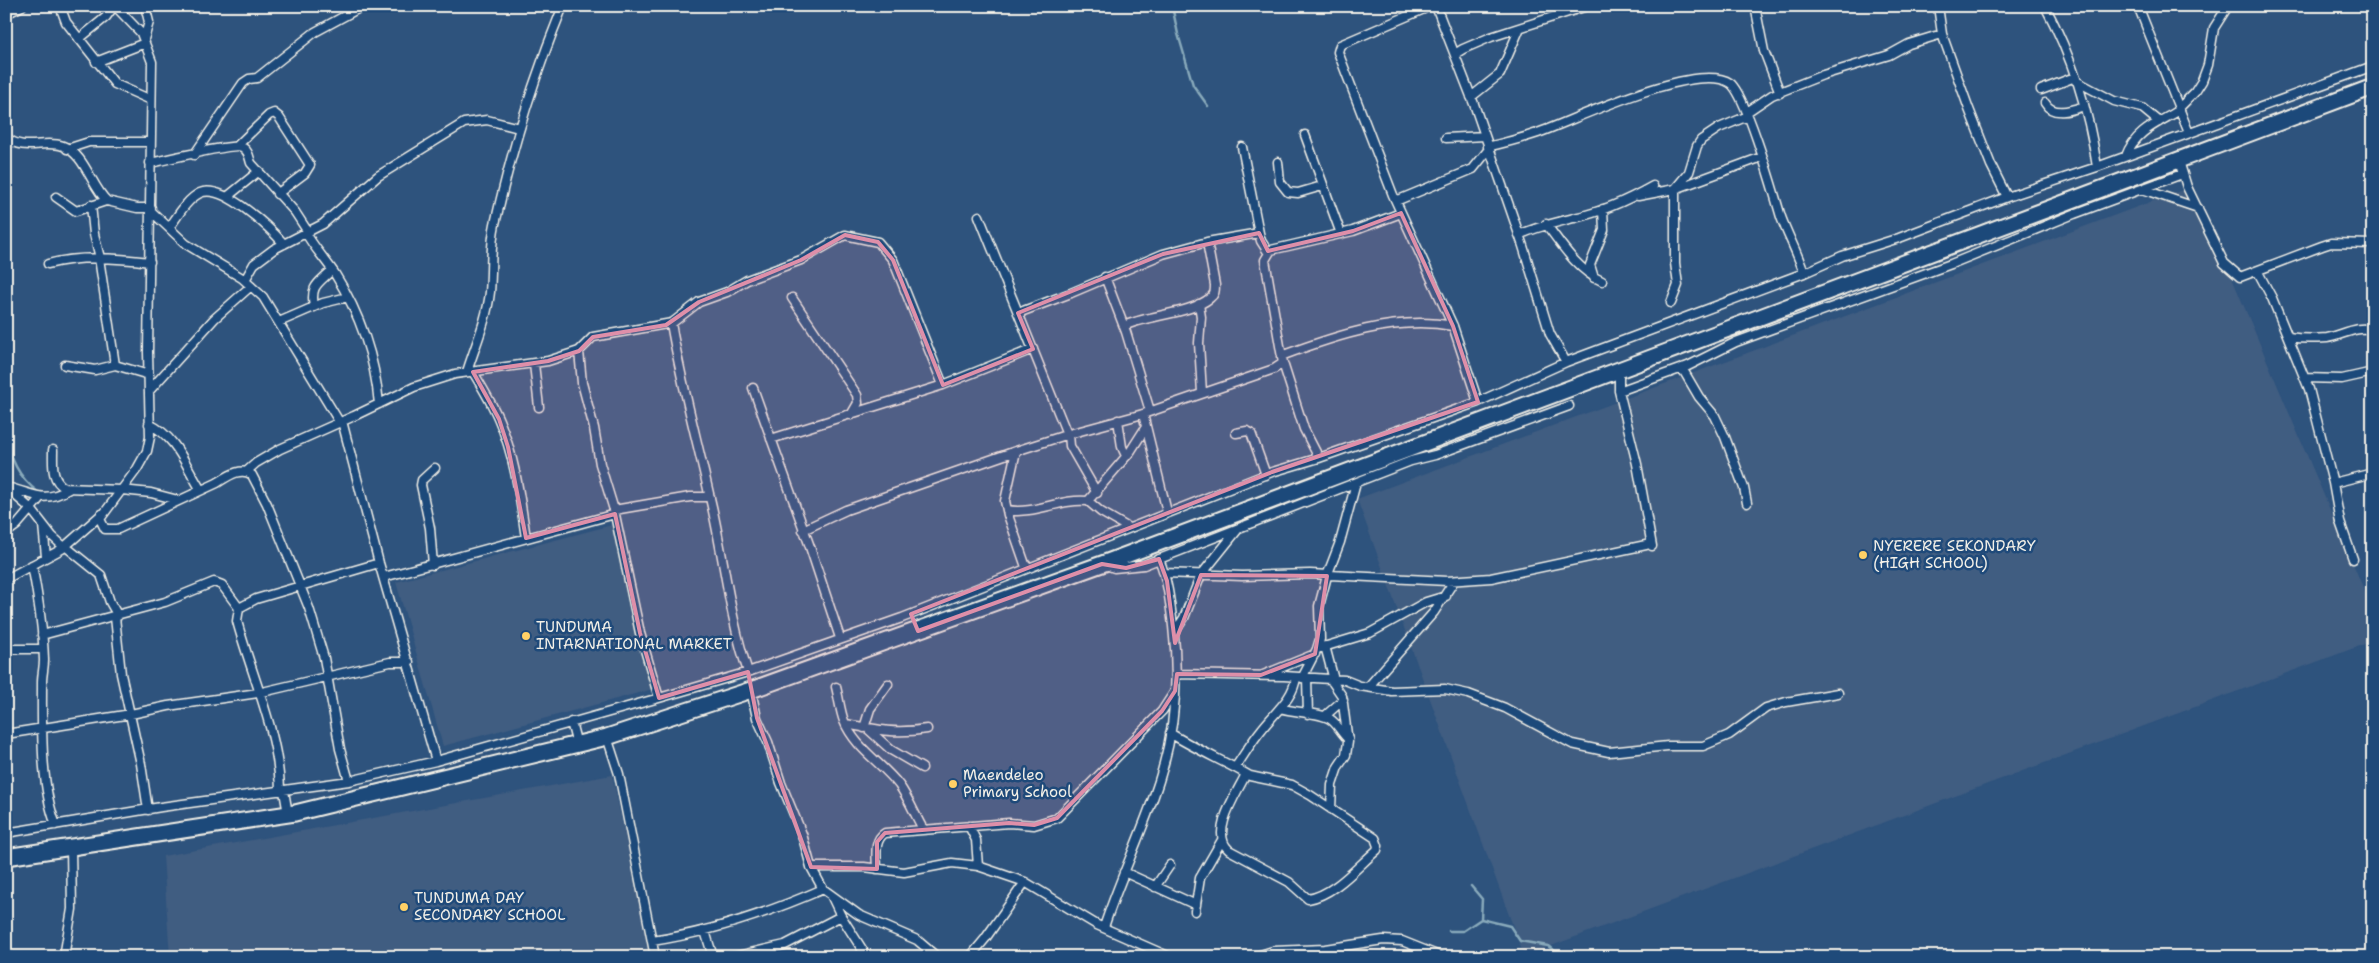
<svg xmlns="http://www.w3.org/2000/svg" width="2379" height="963" font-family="'Shantell Sans',sans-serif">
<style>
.built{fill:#405d81}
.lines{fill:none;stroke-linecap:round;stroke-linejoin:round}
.stream{stroke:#89aabb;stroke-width:2.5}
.street-casing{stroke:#f4f1e8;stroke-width:11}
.highway-casing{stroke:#f4f1e8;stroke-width:19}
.street{stroke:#1f4a7a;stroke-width:8}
.highway{stroke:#1f4a7a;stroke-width:15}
.marked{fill:#de8fa9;fill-opacity:0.2;stroke:#de8fa9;stroke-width:4;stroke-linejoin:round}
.poi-dot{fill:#ffd166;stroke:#1f4a7a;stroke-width:2}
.labels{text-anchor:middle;stroke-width:5;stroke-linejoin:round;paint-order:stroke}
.poi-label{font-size:15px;fill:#f4f1e8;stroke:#1f4a7a;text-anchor:start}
</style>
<rect width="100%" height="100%" fill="#2e537d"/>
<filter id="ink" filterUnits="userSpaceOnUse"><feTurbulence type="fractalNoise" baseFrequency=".02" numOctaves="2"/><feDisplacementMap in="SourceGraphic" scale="10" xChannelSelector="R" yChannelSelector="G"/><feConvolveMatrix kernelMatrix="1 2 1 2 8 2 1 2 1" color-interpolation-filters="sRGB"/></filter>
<g filter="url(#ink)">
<path class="built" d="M2193,186L2373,611V641L1524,956L1357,499Z
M616,524L653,689L443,746L396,582Z
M612,775L652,957H170L163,856Z"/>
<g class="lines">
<path class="stream" d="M1172,6L1178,34L1193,85L1208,106
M6,435C10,458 18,477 38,492
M1481,919L1510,926L1520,941L1548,946L1562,957
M1449,931H1463L1481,919L1482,899L1471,886"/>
<g class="street-casing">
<path id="street" d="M60,6L66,22L115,84L151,100
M115,6L141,33L152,62L148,352L150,437L147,451L137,469L100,519L105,529H118L217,483C227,477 241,466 252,475L267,504L309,608L324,658L340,749L349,781
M1431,6L1340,45L1338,52L1393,195L1453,326L1478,402
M1432,6L1437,9L1474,104L1523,246L1550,334L1566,362
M1755,6L1764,51L1780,93
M1938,6L1942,34L1969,109L1991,165L2007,197
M2045,6C2071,55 2089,111 2097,167
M2138,6L2189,133
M6,14L22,6
M79,39L106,17L114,6
M144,39L149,22L145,6
M1455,54L1463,49L1491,37L1587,6
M96,62L145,43
M2076,81L2114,101L2142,108L2159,122
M2041,90L2075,77
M1471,97L1500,74L1519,30
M2045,103C2053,117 2072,110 2084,106
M2179,108L2195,92L2202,81L2208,65L2214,28L2228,6
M1747,112L1772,95L1823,75L1889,55L1909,44L1942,34
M1305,135L1341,234
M6,137C24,153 44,139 63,146C85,154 91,186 107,201L137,208H151
M1446,138L1485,136
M237,146L269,115L274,113L279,117L310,165L305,173L277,194
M1242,147L1259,233L1261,241L1268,252
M1488,147C1506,142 1525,138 1543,131C1578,118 1698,61 1730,83C1746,94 1774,193 1781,217C1788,236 1798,254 1804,273
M67,149L89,142H150
M194,155L243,83L249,79L257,78L315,32L363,6
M2126,156C2135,131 2158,123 2180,110
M2178,158L2187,187L2224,263L2240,277L2322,246L2331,243L2373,244
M1278,162L1280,182L1288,192L1298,193L1322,186
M150,163C165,160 234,143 242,147C249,151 249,157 251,163L295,212L308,232
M2142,189L2198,208
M1638,196L1675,189L1762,157
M56,197L76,211L106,201
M227,197L259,171
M1396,201L1473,169L1489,149
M91,205L94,234L100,258
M151,211L186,244L242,278L263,297L340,423
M979,216L1067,434
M1546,224C1561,244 1578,271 1602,281
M169,228C177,217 187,199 200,193C223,183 270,228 284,244
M306,233C314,248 326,260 335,274C360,314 375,358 379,404
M1519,235C1538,226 1555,223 1574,218C1602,212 1628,200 1653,186
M99,258L115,365
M48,264C79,255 119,258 150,262
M2258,272L2272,298L2309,389L2333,483L2340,522L2353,559
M1105,277L1126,332L1150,411
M1594,278L1590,265L1604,230L1603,209
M245,280L254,264L274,249L323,224L378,176L464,123L487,120L519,128
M792,298L857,395L858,403L851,415
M1671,303L1678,285L1675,263V189L1689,172L1697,146L1701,140L1719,128L1748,116
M1199,304L1201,317L1199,343L1202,393
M314,307C310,285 318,284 332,270
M1018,313L1071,293L1163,254L1207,242L1259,233
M279,322L323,303L348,297
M671,323C681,382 697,440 710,498C724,556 729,616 748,672
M1124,326C1147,315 1191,314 1210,298C1215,294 1215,291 1215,285L1207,242
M2288,337C2301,339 2313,339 2327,338C2341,336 2359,324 2373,331
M579,351L582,383L594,428L600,464L614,510L640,633L659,698
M1281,356C1335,336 1395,315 1453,326
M534,364L539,407
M65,365L95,370L115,365L149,375
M1682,368L1699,397L1715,416L1725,437L1744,488L1747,503
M467,372C475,346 487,320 490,292C492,270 490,246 495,224C512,148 533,79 563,6
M473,372C482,387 492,403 499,420C515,457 520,498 526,538
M1619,372V391L1637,464L1652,546
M2305,378L2342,379L2373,372
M753,388L809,544L840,638
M149,391L214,319L251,286
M1619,391L1688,366L1736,342L1951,264L2074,214L2182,174
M1143,414L1167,512
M1118,420L1122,447L1126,456
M342,421L379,563L436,761
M149,424C177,437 185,465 201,490
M1236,433L1247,431L1251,433L1266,475
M1069,434L1070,446L1097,493
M771,439L943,385L1033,349
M53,450C53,466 51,480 65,488L122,490L151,493L178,500
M1016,451L1005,501L1008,515L1026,567
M1319,458L1304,429L1283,363L1265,260L1271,250L1353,231L1401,213
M246,472L256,463L280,449L354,416L414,387L455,374L548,361L579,351L593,337L672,323L699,302L727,292L747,280L801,260L845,235L878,242L893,260L943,385
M2333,483L2373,473
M7,488L31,509L52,536L64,547
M10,488C35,494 43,504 69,489
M1088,501L1130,452L1146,427
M614,510L690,497H710
M1007,510C1035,515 1060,498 1088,501L1101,512L1127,527
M43,525L46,557
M803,530L846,510L1016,451L1069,434L1143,414L1274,369L1283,363
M6,533L17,525L40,498
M65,546L101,575L110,602L118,616
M1104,564L1114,568L1144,565L1411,461L1435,455L1569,406
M32,565C38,596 43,628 44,660C44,667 42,675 42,682C42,726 40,784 56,825
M433,565L430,528L421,485L422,480L435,468
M1165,573L1242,576L1310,574L1447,581L1491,578L1646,545
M1202,574L1239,528
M384,577L615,514
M6,579L62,549L102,514
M115,617L121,674L141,764L148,810
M1174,633L1184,618L1201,575
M42,635L165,602L214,582L222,585L239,608
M1325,646L1334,680
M6,649H43
M1317,649L1370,633L1426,602L1446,596
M1177,674L1284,676L1345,680L1360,686L1392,691L1445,689L1468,694L1505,708L1572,744L1609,752L1668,746H1703L1729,735L1766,708L1786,702L1838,693
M1263,675L1315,654
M1302,678L1317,649L1320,639L1319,606L1327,576L1340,542L1356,483
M1307,678L1308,714
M1331,680L1342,696L1348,742L1346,755L1338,767L1332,785L1331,809
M1369,686L1434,612L1454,581
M836,687C839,698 840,711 844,721C855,748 882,763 899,785C909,799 915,815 923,829
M751,690L757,718L768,742L781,783L802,834L811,867L823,889L859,915L917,940L937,957
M1280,708C1295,713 1320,712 1330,719C1337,723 1341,733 1348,739
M1325,716L1343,700
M571,722L577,745
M846,724C877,730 896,734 927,729
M864,728L870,709L888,684
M869,730L891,750L922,768
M1170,733C1195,749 1224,761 1250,776L1292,785L1310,795L1375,838L1378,846L1377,850C1357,867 1334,895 1308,899L1289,882L1229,850C1209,833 1237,793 1246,774
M6,734L131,714L168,706L258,693L390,662H409
M607,737L619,774L655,957
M1235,768C1244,755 1252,741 1262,729C1274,713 1294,698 1296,677
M280,791C279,733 252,677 237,621L239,608L256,599L379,563
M284,791L288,814
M969,826L976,840L978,866
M6,833L161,807L349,781L436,761L659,698L748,672L902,618L1272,472L1319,458L1478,402L1566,362L1804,273L1842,256L1899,238L2007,197L2097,167L2373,66
M811,867H864L904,872L952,863L978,866L1025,882L1097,925L1170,957
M877,869C877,858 873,840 885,833L1009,823L1034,825L1057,818L1162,711L1175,691
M1124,872L1196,905
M1155,887L1170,865
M831,895L841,916L867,957
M1195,911L1200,878L1222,840
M1104,927C1120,878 1143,831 1159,781C1175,731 1179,677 1173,626C1170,602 1168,581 1159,559
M705,931L713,957
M652,941C711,932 768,913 823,889
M64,957L72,909L71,847
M733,957L785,945L841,916
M970,957L985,939L1025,882
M1254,957L1273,951L1325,949L1383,940L1402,941L1442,957"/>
</g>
<g class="highway-casing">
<path id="highway" d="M6,857L295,813L607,737L751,690L1102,564L2373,87"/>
</g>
<use href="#street" class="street"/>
<use href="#highway" class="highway"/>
</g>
</g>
<path class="marked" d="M1401,213L1453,326L1478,402L1272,472L911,614L918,631L1102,564L1126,568L1159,559L1167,581L1175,643L1201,575L1327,576L1315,654L1261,675L1177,674L1175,691L1162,711L1057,818L1034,825L1009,823L885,833L877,842V869L811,867L757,718L748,672L659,698L640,633L615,514L526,538L508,447L499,419L473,372L548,361L579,351L593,337L666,325L699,302L801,260L845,235L878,242L893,260L943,385L1033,349L1018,313L1163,254L1259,233L1268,251L1353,231Z"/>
<g class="poi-dot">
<circle cx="1863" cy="555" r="5"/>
<circle cx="526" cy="636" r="5"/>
<circle cx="953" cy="784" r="5"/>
<circle cx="404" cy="907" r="5"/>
</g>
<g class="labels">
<g class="poi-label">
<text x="1873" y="551">NYERERE SEKONDARY<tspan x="1873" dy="17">(HIGH SCHOOL)</tspan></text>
<text x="536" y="632">TUNDUMA<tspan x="536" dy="17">INTARNATIONAL MARKET</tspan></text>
<text x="963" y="780">Maendeleo<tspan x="963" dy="17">Primary School</tspan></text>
<text x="414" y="903">TUNDUMA DAY<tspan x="414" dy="17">SECONDARY SCHOOL</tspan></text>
</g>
</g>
<rect width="2379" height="963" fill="none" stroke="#1f4a7a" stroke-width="25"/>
<rect x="12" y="12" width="2354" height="938" fill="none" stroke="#f4f1e8" stroke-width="2" filter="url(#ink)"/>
</svg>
